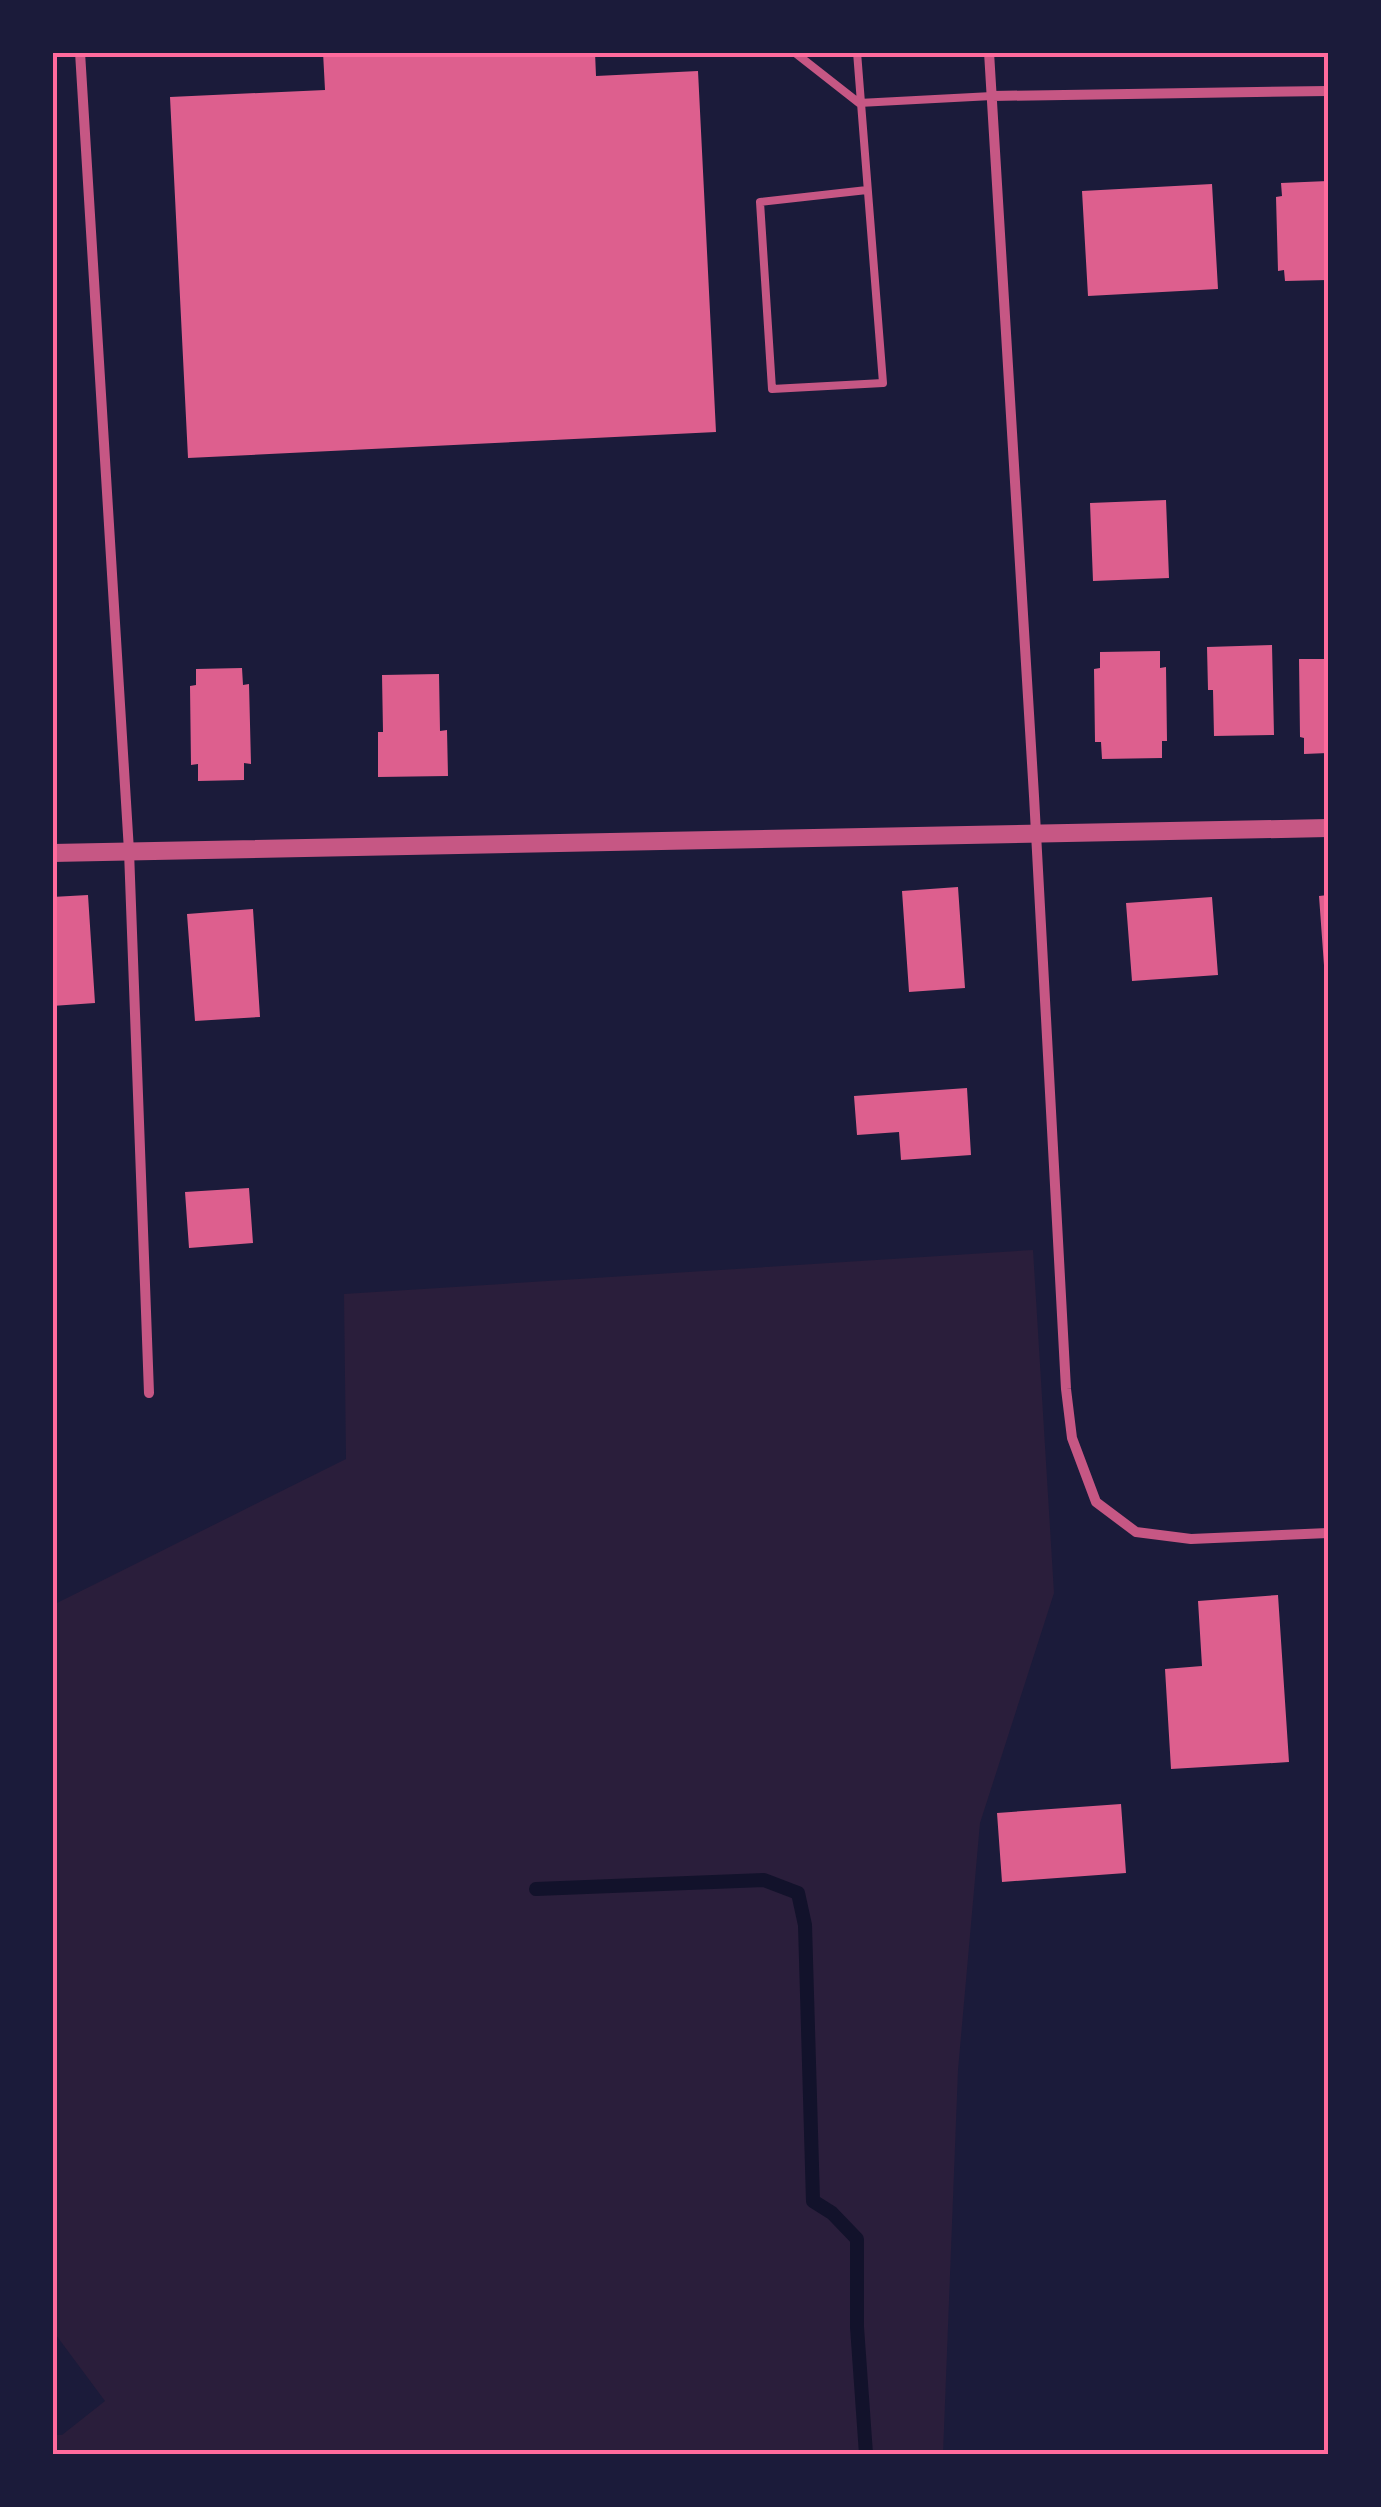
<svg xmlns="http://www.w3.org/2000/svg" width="1381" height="2507" font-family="'Golos Text',sans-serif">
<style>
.green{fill:#2a1e3b}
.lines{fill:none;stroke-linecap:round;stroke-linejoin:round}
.stream{stroke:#12122b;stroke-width:14}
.building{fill:#dd5f8e}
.service{stroke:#c65784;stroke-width:8}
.minor{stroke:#c65784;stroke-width:10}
.tertiary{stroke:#c65784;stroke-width:18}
.neatline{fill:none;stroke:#ff6b9d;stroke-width:4}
</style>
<rect width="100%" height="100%" fill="#1b1b3a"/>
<path class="green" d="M1033,1250L1054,1593L980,1823L958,2070L943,2454H53V2435H62L105,2401L53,2331V1605L346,1459L344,1294Z"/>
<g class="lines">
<path class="stream" d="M536,1889L764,1880L798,1893L805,1925L813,2201L832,2213L857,2239V2327L866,2454"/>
</g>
<path class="building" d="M323,52H595L596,76L698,71L716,432L188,458L170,97L325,90Z
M1328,181V280L1285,281L1284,270L1278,271L1276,197L1282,196L1281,183Z
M1212,184L1218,289L1088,296L1082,191Z
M1166,500L1169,578L1093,581L1090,503Z
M1272,645L1274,735L1214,736L1213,690H1208L1207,647Z
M1160,651V668L1166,667L1167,741H1162V758L1102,759L1101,742H1095L1094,669L1100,668V652Z
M1299,659H1328V753L1304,754V738L1300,737Z
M242,668L243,685L249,684L251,764L244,763V780L198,781V764L191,765L190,686L196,685V669Z
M439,674L440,731L447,730L448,776L378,777V732H383L382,675Z
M958,887L965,988L909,992L902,891Z
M88,895L95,1003L52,1006V897Z
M1328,895V993H1326L1319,896Z
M1212,897L1218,975L1132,981L1126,903Z
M253,909L260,1017L195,1021L187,914Z
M967,1088L971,1155L901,1160L899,1132L857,1135L854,1096Z
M249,1188L253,1243L189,1248L185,1192Z
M1278,1595L1289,1762L1171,1769L1165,1669L1202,1666L1198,1601Z
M1121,1804L1126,1873L1002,1882L997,1813Z"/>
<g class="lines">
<path class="service" d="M794,52L859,103L992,96
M857,52L883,383L772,389L760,202L867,190"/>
<path class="minor" d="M80,52L129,851L149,1393
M989,52L1034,796L1066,1389L1072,1438L1096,1502L1136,1532L1191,1539L1328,1533
M992,96L1328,91"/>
<path class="tertiary" d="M52,853L1328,828"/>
</g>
<rect width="1381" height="2507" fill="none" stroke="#1b1b3a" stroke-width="110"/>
<rect x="55" y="55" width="1271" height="2397" class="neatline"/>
</svg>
